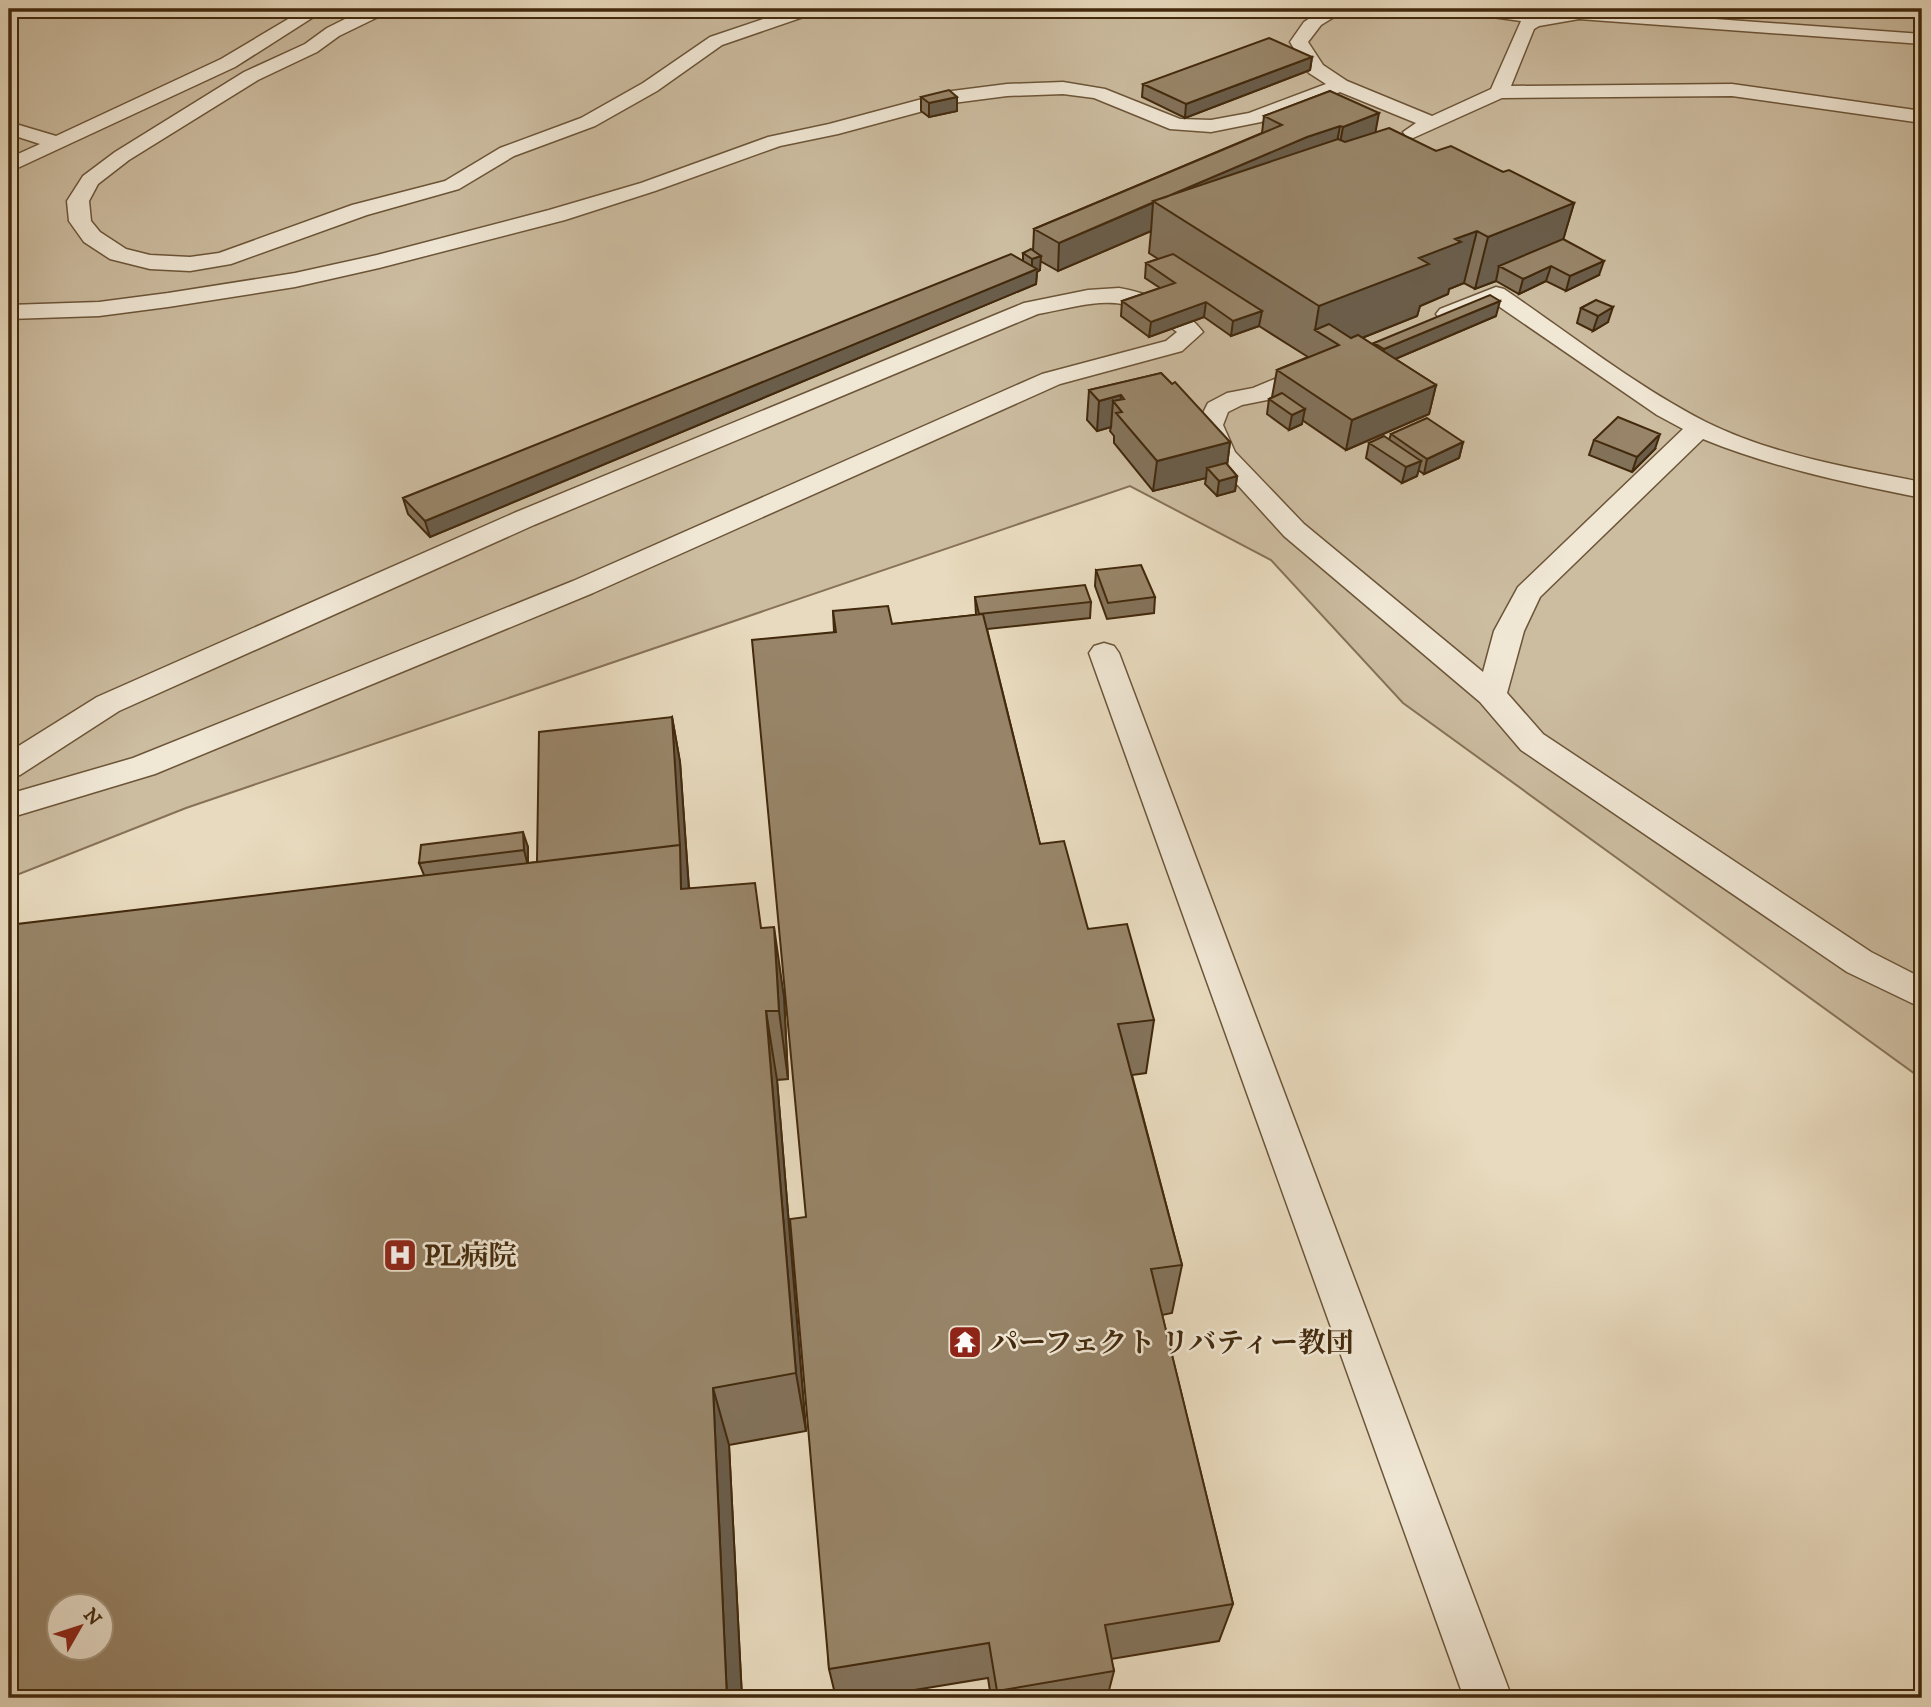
<svg xmlns="http://www.w3.org/2000/svg" width="1931" height="1707" font-family="'IM FELL DW Pica','Noto Serif JP',serif">
<style>
.green{fill:#ccbca0;stroke:#877256;stroke-width:2}
.lines{fill:none;stroke-linecap:round;stroke-linejoin:round}
.lane-casing{stroke:#6c5538;stroke-width:3}
.lane{fill:#f0e7d5;fill-rule:evenodd}
.wall{fill:#83725a;stroke:#42290c;stroke-width:2}
.shaded-wall{fill:#6a5d4a;stroke:#42290c;stroke-width:2}
.building{fill:#988569;stroke:#42290c;stroke-width:2;fill-rule:evenodd}
.labels{text-anchor:middle;stroke-width:5;stroke-linejoin:round;paint-order:stroke}
.near-poi-label{font-size:28px;font-weight:bold;fill:#42290c;stroke:#f0e7d5;text-anchor:start}
</style>
<rect width="100%" height="100%" fill="#e8dabe"/>
<filter id="stains"><feTurbulence type="fractalNoise" baseFrequency=".00286" numOctaves="4"/><feColorMatrix values="0 0 0 0 .2 0 0 0 0 .09 0 0 0 0 .02 0 0 0 .5 -.17"/></filter>
<radialGradient id="worn" r=".72"><stop offset=".6" stop-color="#630" stop-opacity="0"/><stop offset="1" stop-color="#630" stop-opacity=".3"/></radialGradient>
<path class="green" d="M9,9H1922V1079L1403,703L1271,560L1130,486L186,808L9,878Z"/>
<g class="lines">
<g class="lane-casing">
<path id="lane" d="M9,9H28L25,13L9,18Z
M305,9H326L235,67L9,172V158L40,144L9,134V122L56,136L221,59Z
M365,9H383L376,18L339,36L317,52L258,80L129,160L98,184L89,201L91,221L100,232L126,249L150,255L190,257L219,253L352,205L445,181L500,148L581,118L643,83L710,37L793,9H818L815,13L722,45L657,91L595,126L514,156L459,189L367,215L231,264L190,271L150,269L110,259L84,242L69,221L67,201L83,176L115,152L244,72L305,44L327,28Z
M1324,9H1347L1321,25L1308,42L1323,65L1347,81L1432,116L1491,89L1521,21L1471,14L1462,9H1537V15L1579,9L1922,34V44L1579,19L1539,26L1534,29L1511,86L1732,84L1922,111V123L1732,96L1502,98L1413,138L1406,136L1403,132L1416,123L1340,92L1261,122L1211,132L1170,129L1094,98L1063,94L1007,96L953,103L838,134L780,146L655,191L565,220L379,268L295,287L168,307L99,316L9,319V305L99,302L168,293L295,273L377,255L549,210L641,183L768,137L829,124L952,91L1007,84L1063,82L1105,89L1180,119L1211,120L1249,113L1326,84L1309,73L1290,42L1304,22Z
M1496,287L1504,289C1569,333 1637,387 1706,422C1773,455 1849,468 1922,482V498C1847,483 1774,468 1703,439L1540,597L1524,631L1507,693L1543,734L1871,952L1922,978V1008L1847,972L1521,750L1480,702L1284,536L1215,460L1197,425L1208,403L1227,393L1253,388L1306,366L1315,364L1324,366L1327,371L1324,376L1267,400L1242,405L1228,412L1223,425L1235,452L1304,524L1483,672L1494,631L1518,587L1683,429L1657,415L1494,303L1456,319H1440L1436,314L1440,309Z
M1119,288C1148,293 1185,307 1203,332L1182,351L1060,384L593,593L155,774L9,818V794L133,758L573,581L1042,374L1166,341L1177,332C1123,290 1100,302 1038,314L534,525L119,711L20,775L9,778V752L97,697L514,513L1024,303L1088,290Z
M1104,643L1114,646L1119,653L1512,1698H1464L1089,653L1094,646Z"/>
</g>
<use href="#lane" class="lane"/>
</g>
<path class="wall" d="M1571,9H1605L1603,15L1571,10Z
M1312,57L1310,70L1185,118L1142,97L1143,84Z
M1330,91L1376,132L1503,172L1574,203L1563,239L1599,275L1566,291L1546,281L1519,294L1496,281L1475,289L1464,283L1449,289L1448,294L1420,306L1417,316L1362,338L1373,345L1374,343L1496,316L1395,359L1436,385L1429,414L1346,450L1302,420V424L1289,430L1267,414L1269,399L1272,397L1277,370L1308,357L1259,326L1231,336L1204,317L1149,337L1121,316L1122,301L1160,288L1145,278L1146,263L1158,259L1149,253L1151,231L1058,271L1040,261V270L1037,272L1036,284L430,537L408,514L403,498L1023,261V253L1033,251L1034,229L1262,133L1264,116Z
M921,97H957V111L929,117L921,111Z
M1596,300L1608,322L1593,331L1577,323L1581,308Z
M1161,373L1230,442L1227,465L1237,476L1235,491L1217,496L1205,484L1206,478L1153,491L1114,443V436L1110,431L1111,427L1097,431L1087,420L1089,390Z
M1391,434L1463,442L1459,458L1424,474L1418,470L1417,476L1402,483L1366,458L1369,443L1389,440Z
M1594,440L1655,449L1632,472L1589,455Z
M1096,570L1155,597L1154,613L1107,619L1095,586Z
M975,597L1091,602L1090,618L987,629L1040,844L1088,929L1154,1020L1146,1073L1132,1075L1182,1265L1172,1313L1162,1315L1233,1604L1219,1641L1111,1659L1114,1671L1107,1698H991L988,1678L866,1698H836L829,1669L806,1217L834,632L833,611L892,624L976,615Z
M672,717L680,762L689,888L762,928L784,997L788,1079L777,1080L806,1431L729,1445L742,1698H9L424,875L419,863L528,847V863L537,862Z"/>
<path class="shaded-wall" d="M1312,57L1310,70L1185,118L1186,104Z
M957,97V111L929,117V103Z
M1379,113L1374,140L1338,154L1343,127Z
M1340,126L1335,153L1154,202L1307,137Z
M1153,203L1151,231L1058,271L1059,243Z
M1574,203L1559,254L1499,266L1496,281L1475,289L1488,237Z
M1477,231L1464,283L1449,289L1448,294L1420,306L1417,316L1339,347V345L1315,330L1319,306L1419,258L1455,239Z
M1041,256L1040,270L1037,272L1036,284L430,537L425,521L1032,271V259Z
M1604,261L1599,275L1566,291L1570,276Z
M1551,266L1546,281L1519,294L1523,279Z
M1500,301L1496,316L1381,365L1384,349Z
M1206,302L1204,317L1149,337L1151,322Z
M1613,307L1608,322L1593,331L1598,316Z
M1262,311L1259,326L1231,336L1233,321Z
M1436,385L1429,414L1346,450L1352,420Z
M1121,395L1120,409L1113,401L1111,427L1097,431L1099,401Z
M1305,409L1302,424L1289,430L1292,415Z
M1660,434L1655,449L1632,472L1637,457Z
M1230,442L1226,473L1207,468L1206,478L1153,491L1157,461Z
M1463,442L1459,458L1424,474L1427,459Z
M1421,461L1417,476L1402,483L1406,467Z
M1237,476L1235,491L1217,496L1219,481Z
M672,717L680,762L689,891L681,889Z
M523,832L528,847V866L524,850Z
M774,927L784,997L788,1079L779,1011Z
M766,1011L777,1080L806,1431L796,1373Z
M713,1388L729,1445L742,1698H727Z"/>
<path class="building" d="M1269,38L1312,57L1186,104L1143,84Z
M949,90L957,97L929,103L921,97Z
M1330,91L1379,113L1343,127L1340,126L1307,137L1166,197L1153,201L1154,202L1059,243L1034,229L1282,125L1264,116Z
M1389,128L1436,151L1451,146L1503,172L1509,170L1574,203L1488,237L1477,231L1455,239L1461,242L1419,258L1429,264L1319,306L1153,201L1338,139L1345,142Z
M1563,239L1604,261L1570,276L1551,266L1523,279L1499,266Z
M1031,249L1041,256L1032,259L1023,253Z
M1011,254L1037,269L425,521L403,498Z
M1173,254L1262,311L1233,321L1206,302L1151,322L1122,301L1175,283L1146,263Z
M1490,295L1500,301L1384,349L1374,343Z
M1596,300L1613,307L1598,316L1581,308Z
M1329,324L1351,338L1358,335L1436,385L1352,420L1277,370L1339,345L1315,330Z
M1161,373L1172,384L1175,382L1230,442L1157,461L1116,413L1122,412L1113,401L1124,399L1121,395L1099,401L1089,390Z
M1282,393L1305,409L1292,415L1269,399Z
M1618,417L1660,434L1637,457L1594,440Z
M1427,418L1463,442L1427,459L1391,434Z
M1384,436L1421,461L1406,467L1369,443Z
M1226,463L1237,476L1219,481L1207,468Z
M1141,565L1155,597L1108,603L1096,570Z
M1085,585L1091,602L979,614L975,597Z
M888,606L892,624L983,614L1040,844L1064,841L1088,929L1127,924L1154,1020L1118,1024L1182,1265L1151,1269L1233,1604L1105,1625L1114,1671L997,1691L989,1643L829,1669L790,1219L806,1217L752,640L836,632L833,611Z
M672,717L680,847V845L537,862L539,732Z
M523,832L524,850L419,863L421,845Z
M680,845L681,889L755,883L761,928L774,927L779,1011H766L796,1373L713,1388L727,1698H9V925ZM60,1606H102V1648H60Z"/>
<defs>
<g id="hospital-square" transform="scale(1.75)"><rect x="-9" y="-9" width="18" height="18" rx="4" fill="#8f2418" stroke="#f0e7d5"/><path d="M-5-5h3v3.5h4V-5h3V5h-3V1.5h-4V5h-3Z" fill="#fff"/></g>
<g id="temple-square" transform="scale(1.75)"><rect x="-9" y="-9" width="18" height="18" rx="4" fill="#8f2418" stroke="#f0e7d5"/><path d="M0-6L5-2H3V0L6.5 2.5H4V6H1.5V3h-3V6H-4V2.5H-6.5L-3 0V-2H-5Z" fill="#fff"/></g>
</defs>
<g fill-rule="evenodd">
<use href="#hospital-square" x="400" y="1255"/>
<use href="#temple-square" x="965" y="1342"/>
</g>
<g class="labels">
<g class="near-poi-label">
<text x="424" y="1265">PL病院</text>
<text x="990" y="1352">パーフェクト リバティー教団</text>
</g>
</g>
<rect width="1931" height="1707" fill="none" stroke="#e8dabe" stroke-width="35"/>
<rect x="10" y="10" width="1910" height="1686" fill="none" stroke="#42290c" stroke-width="3.5"/>
<rect x="18" y="18" width="1896" height="1672" fill="none" stroke="#42290c" stroke-width="2"/>
<g transform="translate(80 1627) rotate(51)"><circle r="33" fill="#f0e7d5" stroke="#aa9b85" stroke-width="2"/>
<path d="M0-5L12 26L0 18L-12 26Z" fill="#8f2418"/>
<text y="-10" font-size="19" font-weight="bold" text-anchor="middle" fill="#42290c">N</text>
</g>
<rect width="100%" height="100%" filter="url(#stains)"/>
<rect width="100%" height="100%" fill="url(#worn)"/>
</svg>
